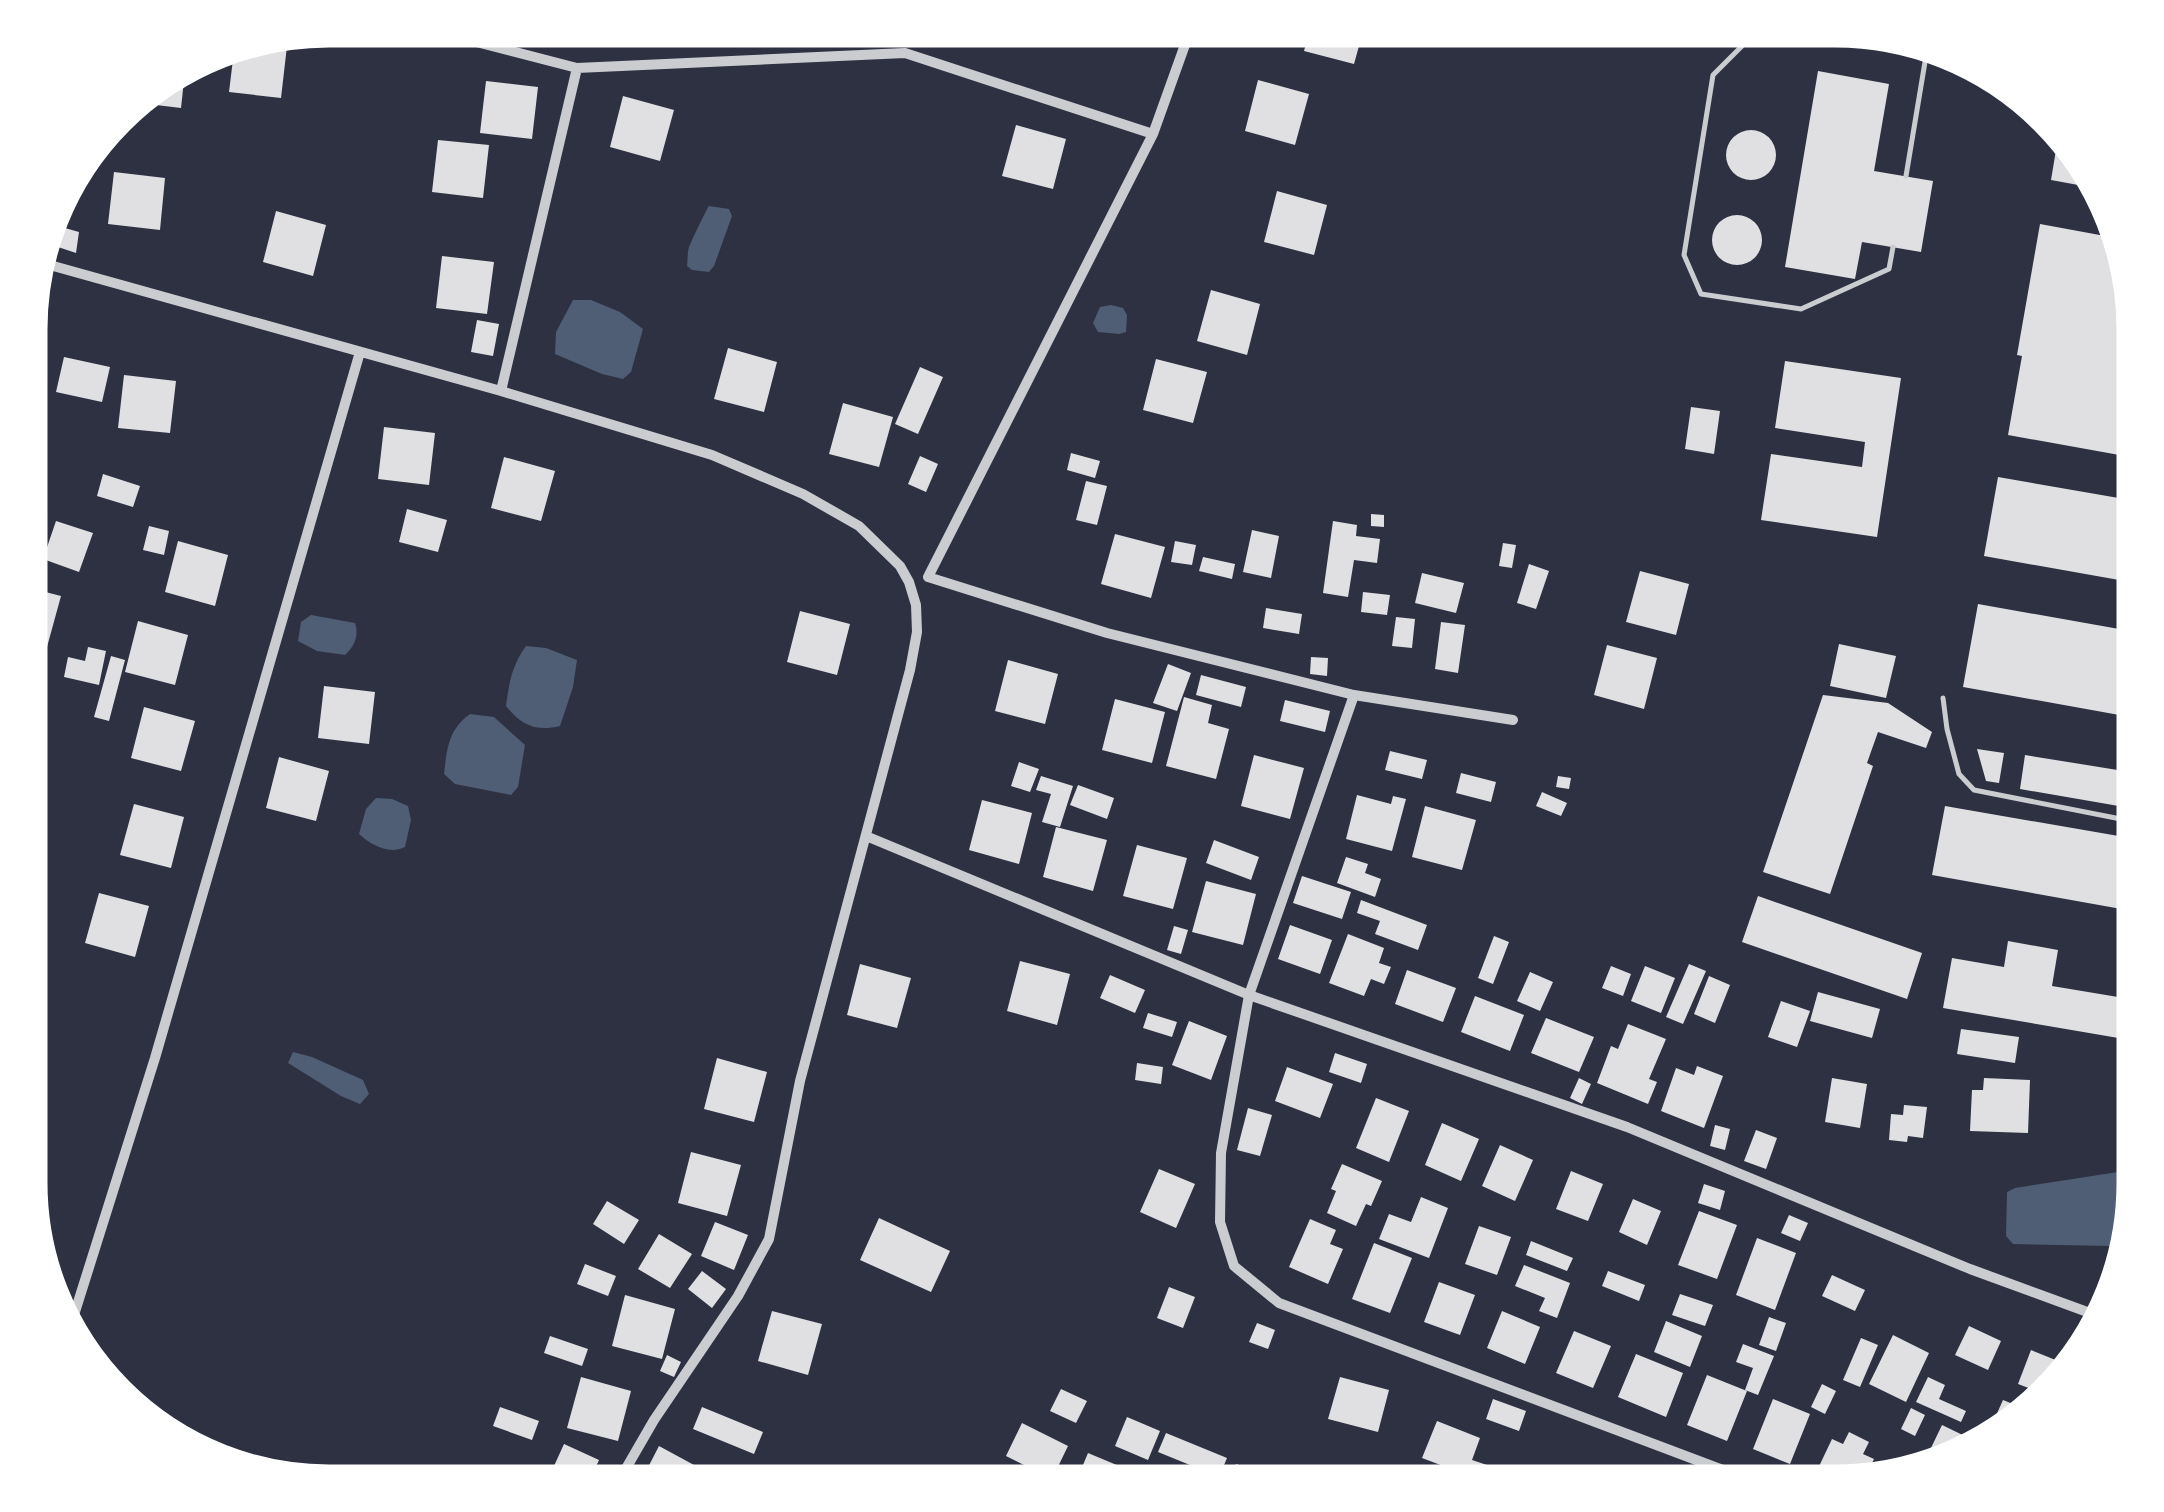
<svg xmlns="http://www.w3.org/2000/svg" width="2164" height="1512" font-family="Commissioner,sans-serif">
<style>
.water{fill:#4f5d75}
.building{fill:#e0e0e3}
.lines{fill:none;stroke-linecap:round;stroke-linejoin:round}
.service{stroke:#caccd0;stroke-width:5}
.minor{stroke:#caccd0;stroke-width:10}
.rim{fill:none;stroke:#fff;stroke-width:5}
</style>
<rect width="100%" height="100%" fill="#2d3142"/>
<path class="water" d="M709,206L729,209L732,216L714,266L709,272L692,270L687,266C688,260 687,253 689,247C691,242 706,210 709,206Z
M573,300H591L620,312L643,329L631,372L623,379L602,374L555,354L556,332Z
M1111,305L1123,308L1127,315L1126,332L1119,334L1098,332L1093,323L1100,307Z
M311,615L355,623C359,635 355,646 345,655L317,651L298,641L301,622Z
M526,646L546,648L577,660L573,687L560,726C536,732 521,725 506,706C509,683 512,665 526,646Z
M470,714L494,717L525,745L518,787L511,795L455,784L444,774C447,749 448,730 470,714Z
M376,798L392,799L408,806L411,820L405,847C389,855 371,845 359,834L366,809Z
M293,1052L312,1057L363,1080L369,1094L360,1104L341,1096L288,1063Z
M2118,1172L2129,1177L2128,1201L2120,1220L2117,1239L2111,1246L2013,1244L2006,1236L2007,1192L2015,1188Z"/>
<path class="building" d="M1310,28H1364L1354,64L1304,51Z
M247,41L287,46L281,98L229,92L235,43Z
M185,71L181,108L131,102Z
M1818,71L1889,84L1874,171L1933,181L1921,252L1862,242L1855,279L1785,267Z
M1258,80L1309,94L1295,145L1245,131Z
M486,81L538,87L532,139L480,133Z
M623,96L674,110L660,161L610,147Z
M1016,125L1066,139L1053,189L1002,176Z
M1726 155a25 25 0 1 1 50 0a25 25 0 1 1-50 0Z
M2058,138L2100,189L2051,180Z
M438,140L489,145L483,198L432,192Z
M114,172L165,178L160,230L108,224Z
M1277,191L1327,205L1314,255L1264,242Z
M58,207V226L79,232L76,253L46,243Z
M276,211L326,225L313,276L263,262Z
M1712 240a25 25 0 1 1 50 0a25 25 0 1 1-50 0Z
M2040,224L2116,238L2136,310V320L2127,318L2117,373L2136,376V458L2008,435L2022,356L2017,355Z
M442,256L494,262L487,314L436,308Z
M1211,290L1260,304L1247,355L1197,341Z
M477,320L499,324L493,356L471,352Z
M728,348L777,362L764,412L714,399Z
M64,357L110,367L102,402L56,392Z
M1156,359L1207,372L1193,423L1143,410Z
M1785,361L1901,378L1877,537L1761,520L1771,454L1862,467L1865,442L1775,428Z
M920,367L943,377L918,434L895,424Z
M124,375L176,381L170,433L118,428Z
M843,403L893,417L879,467L829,454Z
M1691,407L1720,411L1714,454L1685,449Z
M384,427L435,433L429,485L378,479Z
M1071,453L1100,461L1095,478L1067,470Z
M920,456L938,464L926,492L908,484Z
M504,457L555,471L541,521L491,508Z
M103,474L140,486L133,507L97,496Z
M1998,477L2136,501V583L1984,556Z
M1086,481L1107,486L1097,525L1076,520Z
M407,509L447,520L438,552L399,542Z
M1371,514L1384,515V527L1371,526Z
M56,521L93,533L79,572L43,559Z
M1333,521L1357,525L1356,536L1380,539L1377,563L1354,560L1348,597L1323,593Z
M149,526L169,531L164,555L143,550Z
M1252,530L1279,536L1271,578L1243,572Z
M1115,534L1165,547L1151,598L1101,584Z
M178,541L228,555L215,606L165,592Z
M1175,541L1196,545L1192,565L1171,562Z
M1503,543L1516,545L1512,568L1499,566Z
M1203,557L1235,564L1232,579L1199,571Z
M1529,564L1549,571L1536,609L1517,603Z
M1640,571L1689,584L1676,635L1626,622Z
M1422,573L1464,583L1456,613L1415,603Z
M30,588L61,596L47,647L30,643Z
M1363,592L1390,595L1387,615L1361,612Z
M1978,604L2136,632V718L1963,687Z
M1266,608L1302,614L1299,634L1263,628Z
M800,611L850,624L837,675L787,662Z
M1396,617L1415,619L1412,648L1392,646Z
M138,621L188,635L175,685L125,672Z
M1441,622L1465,625L1458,673L1435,669Z
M1839,644L1896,656L1886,698L1830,686Z
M1607,645L1657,658L1644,709L1594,695Z
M88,647L106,651L99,685L64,677L68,657L85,661Z
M111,656L125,660L109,721L94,717Z
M1311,657L1328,658L1327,676L1310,674Z
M1008,660L1058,674L1045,724L995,711Z
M1168,664L1191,673L1177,711L1153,703Z
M1201,675L1246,687L1241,707L1196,695Z
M30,683L44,687L31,735H30Z
M324,686L375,692L369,744L318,738Z
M1823,695L1888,703L1932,732L1926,748L1878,732L1867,763L1873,766L1830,894L1763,872Z
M1184,697L1212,705L1208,723L1229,729L1216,779L1166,766Z
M1115,699L1165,712L1152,763L1102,750Z
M1285,700L1330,711L1325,732L1280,721Z
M144,707L195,721L181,771L131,758Z
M1977,749L2004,753L1999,783L1986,781Z
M1390,751L1427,760L1422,779L1385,770Z
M1254,755L1304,768L1290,819L1241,806Z
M2025,755L2136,773V809L2020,789Z
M279,757L329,771L316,821L266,808Z
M1019,762L1039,769L1030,792L1011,786Z
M1461,773L1496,782L1491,802L1456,793Z
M1041,776L1073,786L1060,827L1042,822L1051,794L1036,790Z
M1558,776L1571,778L1569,789L1556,787Z
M1078,785L1114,798L1107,819L1070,805Z
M1542,792L1567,803L1561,816L1536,806Z
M1357,795L1391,804L1393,796L1406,799L1392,851L1346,839Z
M982,800L1032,813L1019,864L969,850Z
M134,804L184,817L171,868L120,855Z
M1425,806L1476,820L1462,870L1412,857Z
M1945,806L2136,839V860L2127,910L1932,875Z
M1056,827L1107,840L1093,891L1043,877Z
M1214,840L1259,857L1251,880L1206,863Z
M1137,845L1187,858L1173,909L1123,896Z
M1346,857L1368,864L1365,873L1381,879L1375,897L1337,883Z
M1302,876L1351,892L1342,919L1293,903Z
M1206,881L1256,894L1243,945L1192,932Z
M99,893L149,906L135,957L85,943Z
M1758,896L1922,953L1907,999L1742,942Z
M1361,900L1427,925L1418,950L1375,934L1380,921L1357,913Z
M1290,925L1332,940L1320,974L1278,959Z
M1174,926L1188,930L1181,954L1167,950Z
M1348,934L1384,948L1379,963L1391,967L1384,984L1371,979L1364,996L1329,983Z
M1494,936L1509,942L1493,984L1478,978Z
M2008,941L2058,950L2052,986L2136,1000V1041L1943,1008L1952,958L2004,967Z
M1020,961L1070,974L1057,1025L1007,1011Z
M860,964L911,978L897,1028L847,1015Z
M1689,964L1706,971L1683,1024L1666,1017Z
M1611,966L1631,974L1623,996L1602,988Z
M1645,966L1675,978L1661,1013L1631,1001Z
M1407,970L1456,988L1443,1022L1395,1004Z
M1530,972L1553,982L1540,1011L1517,1001Z
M1110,975L1145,990L1135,1013L1100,998Z
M1709,976L1730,985L1715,1023L1694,1014Z
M1818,992L1880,1009L1872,1038L1810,1021Z
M1475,996L1524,1015L1510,1051L1461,1032Z
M1781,1001L1810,1011L1797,1047L1768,1037Z
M1148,1013L1177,1022L1172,1037L1143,1028Z
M1546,1018L1594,1037L1579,1072L1531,1053Z
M1189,1021L1227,1036L1211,1080L1172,1065Z
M1628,1024L1666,1039L1649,1079L1657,1082L1648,1104L1597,1083L1611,1046L1618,1049Z
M1961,1029L2019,1037L2015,1063L1957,1054Z
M1335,1053L1367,1064L1361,1083L1329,1072Z
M717,1058L767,1072L754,1122L704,1109Z
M1137,1063L1163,1067L1161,1084L1135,1080Z
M1697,1066L1723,1076L1704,1128L1661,1111L1676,1068L1694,1075Z
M1287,1067L1333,1084L1320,1118L1275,1101Z
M1579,1078L1591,1084L1582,1104L1570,1098Z
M1832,1078L1867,1084L1860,1128L1825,1122Z
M1984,1078L2030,1080L2028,1133L1970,1131L1972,1090H1983Z
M1376,1098L1409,1111L1389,1162L1356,1148Z
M1904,1105L1927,1107L1923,1138L1908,1136L1907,1142L1889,1140L1891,1114L1903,1115Z
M1248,1108L1272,1115L1260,1156L1237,1150Z
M1442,1123L1479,1139L1461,1181L1425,1165Z
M1715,1125L1730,1129L1725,1150L1710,1146Z
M1756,1130L1777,1138L1766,1169L1744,1161Z
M1500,1145L1533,1160L1515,1201L1482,1186Z
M691,1152L741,1165L727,1216L678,1203Z
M1342,1164L1382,1181L1371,1206L1366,1204L1356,1226L1327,1213L1336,1191L1331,1189Z
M1159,1169L1195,1184L1176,1228L1140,1212Z
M1571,1171L1603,1184L1588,1221L1556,1209Z
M1704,1184L1725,1191L1720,1210L1698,1203Z
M1421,1197L1448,1208L1429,1258L1379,1239L1389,1214L1411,1222Z
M1633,1199L1661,1211L1647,1245L1619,1232Z
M607,1201L639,1220L624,1244L593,1224Z
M1699,1211L1737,1225L1717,1279L1678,1265Z
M1789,1215L1808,1223L1800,1241L1781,1233Z
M879,1218L950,1251L931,1292L860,1260Z
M1310,1219L1336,1230L1330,1244L1343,1249L1328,1284L1289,1267Z
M715,1222L748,1235L734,1270L701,1256Z
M1479,1226L1511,1237L1497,1275L1465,1264Z
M659,1234L692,1254L670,1288L638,1269Z
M1757,1238L1796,1253L1775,1310L1736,1295Z
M1531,1241L1573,1258L1567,1271L1526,1255Z
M1374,1243L1412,1258L1390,1313L1352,1299Z
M585,1264L616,1276L608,1296L577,1284Z
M1524,1265L1570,1283L1557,1318L1539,1311L1545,1298L1515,1286Z
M702,1271L726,1289L712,1308L688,1289Z
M1608,1271L1645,1285L1639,1301L1602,1286Z
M1832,1275L1865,1290L1855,1311L1822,1296Z
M1439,1282L1475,1295L1460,1335L1424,1322Z
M1169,1287L1195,1297L1183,1328L1157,1318Z
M1680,1294L1713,1305L1705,1326L1672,1315Z
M625,1295L675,1309L662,1359L612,1346Z
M772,1311L822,1324L808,1375L758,1361Z
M1502,1311L1540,1327L1525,1364L1487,1348Z
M1769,1317L1786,1323L1776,1351L1759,1345Z
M1666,1321L1702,1336L1690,1367L1654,1352Z
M1257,1323L1275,1330L1268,1349L1249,1342Z
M1969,1326L2001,1341L1988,1370L1955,1355Z
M1574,1331L1611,1346L1593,1388L1556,1373Z
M1893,1335L1929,1353L1906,1402L1869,1384Z
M550,1336L588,1349L582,1366L544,1353Z
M1861,1338L1878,1345L1860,1387L1843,1380Z
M1743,1344L1774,1356L1758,1395L1745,1390L1753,1368L1736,1362Z
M2031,1350L2063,1363L2056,1381L2042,1393L2018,1384Z
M1636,1354L1683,1373L1666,1417L1618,1397Z
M667,1355L681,1362L674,1377L660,1371Z
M1707,1375L1747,1391L1727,1441L1687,1425Z
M581,1377L631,1391L618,1441L567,1428Z
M1340,1377L1389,1390L1378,1432L1328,1419Z
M1928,1377L1945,1385L1939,1399L1966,1411L1961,1422L1916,1402Z
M1822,1384L1836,1391L1825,1414L1811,1407Z
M1061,1389L1087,1401L1076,1423L1050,1411Z
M1493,1399L1526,1411L1519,1431L1486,1419Z
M1773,1399L1810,1414L1790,1464L1753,1449Z
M2003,1400L2023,1408L1997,1430L1991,1427Z
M500,1407L539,1421L532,1440L493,1426Z
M702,1407L763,1432L754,1454L693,1429Z
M1911,1408L1925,1415L1915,1436L1901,1429Z
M1127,1417L1160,1431L1148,1460L1115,1446Z
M1437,1421L1480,1438L1472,1460L1496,1468L1490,1484H1463L1467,1475L1422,1458Z
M1022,1423L1068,1446L1052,1479L1006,1456Z
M1942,1425L1971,1439L1964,1454L1951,1457L1931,1448Z
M1849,1432L1869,1442L1863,1454L1874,1459L1865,1478L1835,1484H1824L1813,1479L1832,1439L1843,1444Z
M1166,1433L1227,1458L1219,1477L1214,1475L1210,1484H1182L1190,1465L1158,1452Z
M564,1444L599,1460L588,1484H563L549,1477Z
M659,1446L694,1465L684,1484H656L643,1477Z
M1088,1453L1131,1471L1125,1484H1075Z
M1236,1464L1269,1475L1266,1484H1229Z
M1157,1474L1179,1484H1153Z
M1656,1477L1676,1484H1653Z"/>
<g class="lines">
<path class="service" d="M1760,28L1713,75L1684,255L1701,294L1801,309L1889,269L1893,247
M1787,28L1926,56
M1906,176L1926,56L1938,48
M1943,698L1947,729L1959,774L1974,790L2136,822"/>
<path class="minor" d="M422,28L577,68L905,53L1153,134
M39,262L501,391L712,455L803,494L859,526L900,566L909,582L916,605L917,632L910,670L800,1081L769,1239L738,1296L654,1420L617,1484
M501,391L577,68
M928,577L1153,134L1191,28
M928,577L1107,633L1354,695L1513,720
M1354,695L1249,995L1221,1153L1220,1222L1234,1266L1279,1303L1760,1484
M866,836L1249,995L1627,1127L1970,1269L2101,1317
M68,1334L155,1058L360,352"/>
</g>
<path d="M0 0H2164V1512H0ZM329 45H1835A284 284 0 0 1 2119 329V1183A284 284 0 0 1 1835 1467H329A284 284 0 0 1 45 1183V329A284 284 0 0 1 329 45Z" fill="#fff" fill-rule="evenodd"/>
<path class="rim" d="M329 45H1835A284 284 0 0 1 2119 329V1183A284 284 0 0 1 1835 1467H329A284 284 0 0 1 45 1183V329A284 284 0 0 1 329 45Z"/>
</svg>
